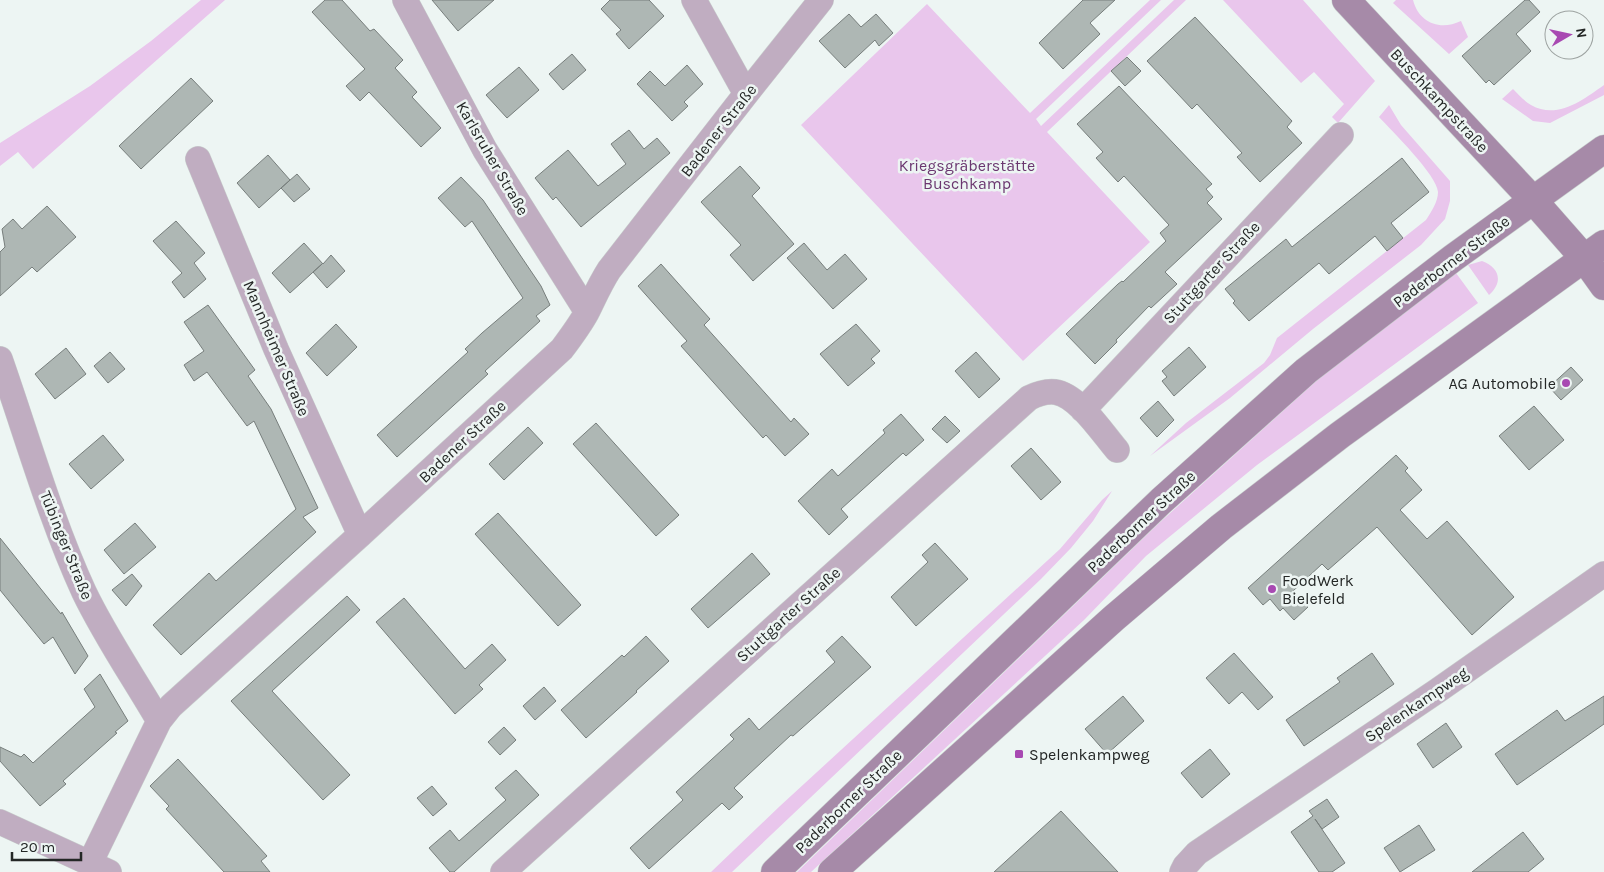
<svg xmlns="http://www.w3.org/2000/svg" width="1604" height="872" font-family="Karla,sans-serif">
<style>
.green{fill:#e9c6ec}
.building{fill:#aeb7b4;stroke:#777e7c}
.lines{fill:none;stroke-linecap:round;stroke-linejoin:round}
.minor-casing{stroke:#c9d0ce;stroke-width:26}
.secondary-casing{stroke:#c9d0ce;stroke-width:29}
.minor{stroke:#c0adc1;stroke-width:25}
.secondary{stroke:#a68aa8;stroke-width:28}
.poi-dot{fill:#a849b2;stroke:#edf5f3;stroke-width:2}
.labels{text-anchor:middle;stroke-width:5;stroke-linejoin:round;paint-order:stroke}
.street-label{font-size:16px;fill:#242726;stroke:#edf5f3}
.park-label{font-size:16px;fill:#6b3770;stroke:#edf5f3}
.poi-label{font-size:16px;fill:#242726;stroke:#edf5f3;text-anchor:start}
</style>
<rect width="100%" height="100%" fill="#edf5f3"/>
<path class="green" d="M201,0H225L33,169L18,152L0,166V143L90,86L151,41Z
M1150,0H1161L1036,119L1041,126L1174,0H1186L1047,132L1150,242L1023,361L801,125L927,4L1030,113Z
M1223,0H1303L1375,81L1338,123L1332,117L1344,104L1314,72L1301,83Z
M1396,0H1413C1419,23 1440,31 1461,21L1468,37L1449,54L1393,3Z
M1604,85V95L1550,123L1533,121L1502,99L1513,89C1518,94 1524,101 1531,105C1557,120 1583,100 1604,85Z
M1389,105L1401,125L1450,181V201L1445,219L1421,245L1313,329L1230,398L1150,456L1186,423L1264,363L1270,355L1277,338L1426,220C1431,212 1438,202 1438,192C1437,175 1392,131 1379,117Z
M1482,261C1499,267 1504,282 1489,295L1468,265Z
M1456,273L1478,303L1257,465L1146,556L1084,620L811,872H797L1157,525L1325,373Z
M1112,491L1093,521L1071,548L1041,579L732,872H711L780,806L1060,549L1102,500Z"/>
<path class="building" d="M325,0H342L370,31L374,29L403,60L395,68L417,92L412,97L441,128L421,147L369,92L360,101L346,86L365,69L312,12Z
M432,0H494L458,31Z
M610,0H649L664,16L629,49L616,34L621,30L601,9Z
M1083,0H1115L1090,23L1100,34L1063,69L1039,43Z
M1525,0H1529L1540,12L1516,34L1531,51L1494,85L1489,80L1486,83L1462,56Z
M849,14L861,27L876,14L893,33L879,46L875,40L845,68L819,41Z
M1195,17L1292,121L1287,127L1302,143L1260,182L1237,157L1242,153L1197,104L1192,109L1147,61Z
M572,54L586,70L563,90L549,74Z
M1127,57L1141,71L1125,86L1111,71Z
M687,65L703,84L684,102L688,106L672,121L637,84L650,71L665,86Z
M519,67L539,90L507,118L486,95Z
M191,78L213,101L141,169L119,146Z
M1119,86L1212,184L1206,189L1213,197L1207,203L1222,219L1165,272L1177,284L1151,308L1149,306L1116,340L1117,342L1095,364L1066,334L1118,284L1122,281L1123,282L1166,241L1160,233L1169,225L1124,176L1118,182L1096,158L1103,152L1077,124Z
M629,130L644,149L657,138L670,153L581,227L556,197L553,200L535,178L568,150L598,186L626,164L611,144Z
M268,155L290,180L259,208L237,183Z
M1402,158L1429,192L1391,223L1403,238L1387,251L1375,236L1329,274L1319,263L1249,321L1233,303L1235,301L1225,289L1286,239L1292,247Z
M740,166L760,188L752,196L794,244L753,281L730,255L741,245L701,202Z
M297,174L310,189L294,202L281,188Z
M461,177L483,200L541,286L550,305L536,316L540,321L485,371L488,374L397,457L377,435L468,352L465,349L482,333L523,298L472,221L465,227L438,198Z
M47,206L76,237L37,272L32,267L0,296V252L5,247L2,229L13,219L22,229Z
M176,221L205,253L194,263L206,279L184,298L172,282L182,273L153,241Z
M304,243L323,264L331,255L345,271L327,288L313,272L322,264L290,293L272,273Z
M804,243L827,270L845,254L867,279L833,309L787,258Z
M661,264L710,319L704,325L791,422L794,418L809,434L785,456L766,435L763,438L681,346L687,341L638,286Z
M208,305L255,370L248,376L271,409L318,508L303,517L316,532L181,655L153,625L209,573L216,581L296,509L254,421L247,426L207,372L194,381L184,365L204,351L184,322Z
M336,324L357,347L327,376L306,353Z
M856,324L880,351L871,359L875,363L848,386L820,354Z
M1189,347L1206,367L1174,396L1162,381L1167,377L1162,371Z
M66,348L86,374L55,399L35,374Z
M110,352L125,369L108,383L94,366Z
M976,352L1000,379L979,398L955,371Z
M1571,367L1583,380L1561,400L1549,387Z
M1158,401L1174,420L1157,437L1140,418Z
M1534,406L1564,440L1529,470L1499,436Z
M901,414L924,440L906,456L903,453L841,509L848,517L829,535L798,501L832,469L838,476L885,433L883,430Z
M945,416L960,431L947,443L932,429Z
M596,423L679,515L656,536L573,444Z
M528,427L543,443L504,480L489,464Z
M103,435L124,460L91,489L69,464Z
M1031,448L1061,482L1041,500L1011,466Z
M1396,455L1408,468L1405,471L1422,490L1400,510L1427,539L1447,521L1514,597L1472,635L1377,527L1328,570L1322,564L1293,591L1308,607L1294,620L1283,608L1280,611L1270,599L1263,605L1248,588Z
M498,513L581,605L558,626L475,534Z
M135,523L156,547L124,574L104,550Z
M0,538L61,614L62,612L88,656L75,674L53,637L44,644L0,590Z
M935,543L968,579L916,626L891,597L928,562L922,555Z
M752,553L770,574L708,628L691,609Z
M132,574L142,586L126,606L112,590Z
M347,596L360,610L272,691L350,775L323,800L231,701Z
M404,598L465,669L492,644L506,660L479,685L483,689L455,714L376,622Z
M646,636L669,661L636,691L637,692L586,738L561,710L622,655L624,657Z
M842,636L871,667L793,736L791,735L734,788L743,797L729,810L722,803L649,869L630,848L683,800L676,792L734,739L730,735L749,718L759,730L835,662L826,651Z
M1234,653L1273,697L1258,710L1242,692L1229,704L1206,678Z
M1372,653L1394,684L1304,746L1286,720L1340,682L1337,678Z
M100,674L128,721L115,732L117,733L63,781L66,784L40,806L0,761V747L21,757L24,754L33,763L95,707L84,689Z
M544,687L556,701L535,720L523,706Z
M1123,696L1144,721L1107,754L1085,729Z
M1604,696V724L1517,785L1495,754L1557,710L1565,721Z
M1446,723L1462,747L1433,768L1417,744Z
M504,727L516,740L500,755L488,742Z
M1210,749L1230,774L1202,798L1181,773Z
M178,759L267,856L261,861L270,872H224L166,809L169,806L150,786Z
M516,770L539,795L454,872H450L429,848L450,830L459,841L506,800L495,788Z
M432,786L447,804L433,816L417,798Z
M1327,799L1339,817L1322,829L1315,819L1345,863L1332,872H1319L1291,832L1313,816L1309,811Z
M1061,811L1118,872H994Z
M1419,825L1435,850L1400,872L1384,848Z
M1523,832L1544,859L1528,872H1472Z"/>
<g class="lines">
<g class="minor-casing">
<path id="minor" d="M405,0L485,150L587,312
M694,0L746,94
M198,159L276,349L360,535
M0,359C27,436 50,518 84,592C105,636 134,678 159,721
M1083,410L1341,135
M0,822L109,872
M90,863L159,721L171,706L360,535L562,349C571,337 580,325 587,312C594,298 600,284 609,270L746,94L821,0
M503,872L1029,398C1037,394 1046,391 1055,392C1078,395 1103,434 1117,450
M1182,872L1185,866L1197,853L1437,691L1604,574"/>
</g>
<g class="secondary-casing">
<path id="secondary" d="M1346,0L1533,200L1584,258L1604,286
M775,872L1161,501L1306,371L1453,258L1604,149
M832,872L1114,618L1221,527L1340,435L1604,244"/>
</g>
<use href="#minor" class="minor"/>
<use href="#secondary" class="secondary"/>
</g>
<g class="poi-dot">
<circle cx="1566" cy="383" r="5"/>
<circle cx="1272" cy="589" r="5"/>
<rect x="1014" y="749" width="10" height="10" rx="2.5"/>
</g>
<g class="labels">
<g class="street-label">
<text transform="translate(1440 100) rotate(47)" y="6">Buschkampstraße</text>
<text transform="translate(718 130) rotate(-52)" y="6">Badener Straße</text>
<text transform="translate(493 158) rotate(60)" y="6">Karlsruher Straße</text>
<text transform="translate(1451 261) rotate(-37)" y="6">Paderborner Straße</text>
<text transform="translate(1211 272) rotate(-47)" y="6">Stuttgarter Straße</text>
<text transform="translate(277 348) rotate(67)" y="6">Mannheimer Straße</text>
<text transform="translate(462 441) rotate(-43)" y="6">Badener Straße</text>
<text transform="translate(1141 521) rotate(-43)" y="6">Paderborner Straße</text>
<text transform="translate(67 545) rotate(68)" y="6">Tübinger Straße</text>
<text transform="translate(788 614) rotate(-42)" y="6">Stuttgarter Straße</text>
<text transform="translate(1416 704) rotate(-34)" y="6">Spelenkampweg</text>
<text transform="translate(848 801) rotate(-44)" y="6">Paderborner Straße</text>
</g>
<g class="park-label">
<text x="967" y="171">Kriegsgräberstätte<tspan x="967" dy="18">Buschkamp</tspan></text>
</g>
<g class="poi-label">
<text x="1556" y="389" text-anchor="end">AG Automobile</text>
<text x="1282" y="586">FoodWerk<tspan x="1282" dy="18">Bielefeld</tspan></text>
<text x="1029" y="760">Spelenkampweg</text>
</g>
</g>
<g transform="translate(1569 35) rotate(81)"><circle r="24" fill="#edf5f3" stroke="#9da3a1"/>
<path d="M0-4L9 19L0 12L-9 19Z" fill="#a849b2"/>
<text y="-8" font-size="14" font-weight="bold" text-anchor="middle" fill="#242726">N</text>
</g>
<path d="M12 852v8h69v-8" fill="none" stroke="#242726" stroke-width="2.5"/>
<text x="20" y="852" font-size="15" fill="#242726" stroke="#edf5f3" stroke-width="4" paint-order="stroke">20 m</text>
</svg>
